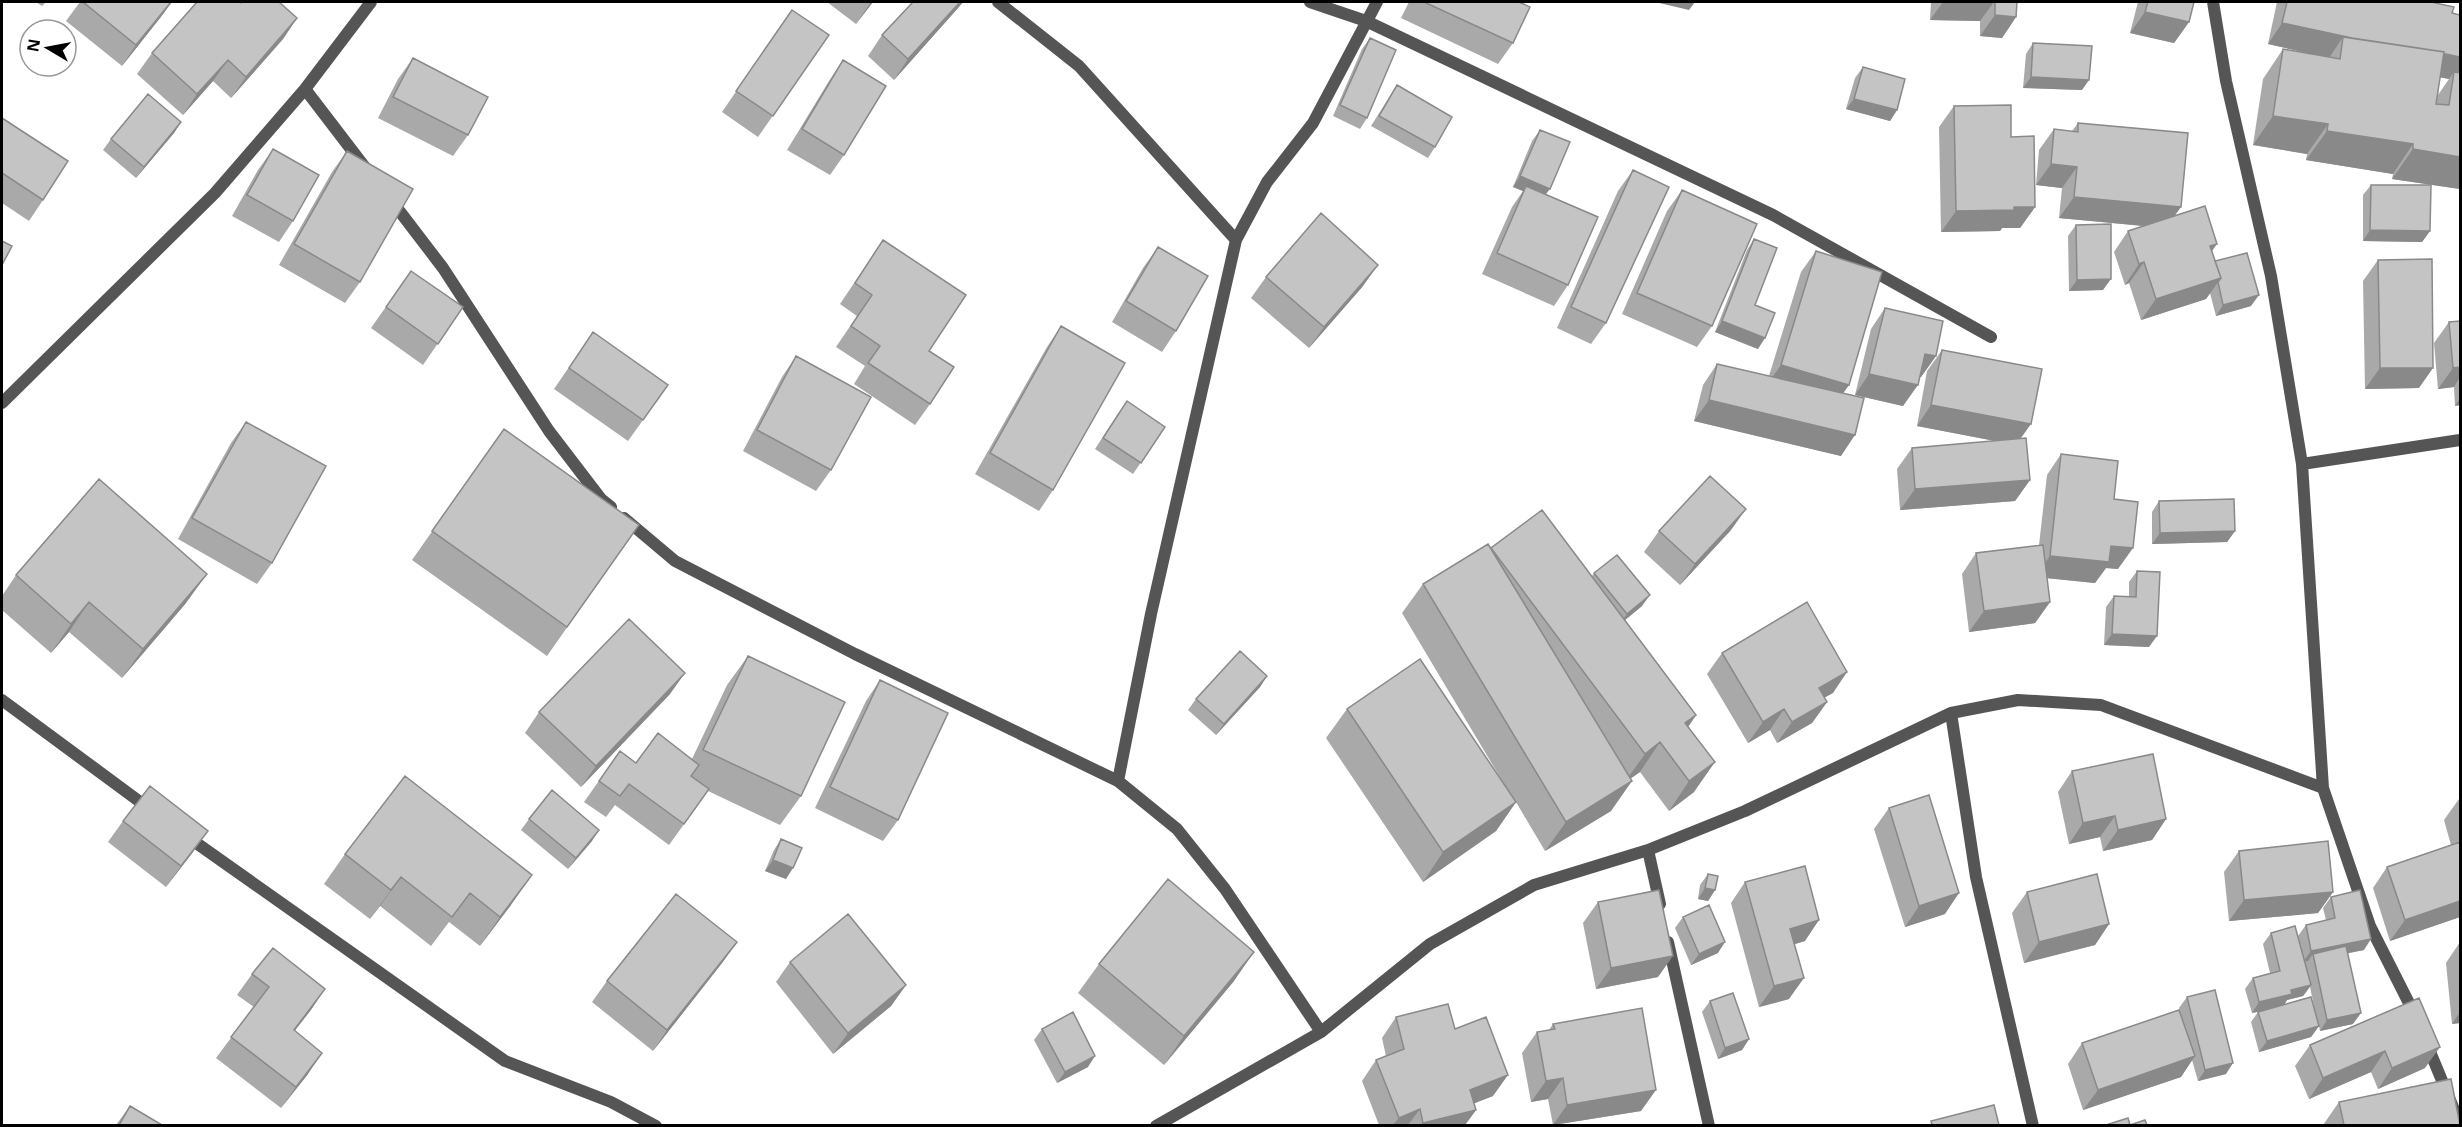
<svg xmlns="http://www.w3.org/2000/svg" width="2462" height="1127" font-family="'Noto Sans',sans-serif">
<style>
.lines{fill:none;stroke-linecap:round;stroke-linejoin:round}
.minor{stroke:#555;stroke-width:12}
.wall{fill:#a9a9a9;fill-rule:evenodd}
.shaded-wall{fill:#898989}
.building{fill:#c4c4c4;stroke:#898989;stroke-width:1.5}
</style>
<rect width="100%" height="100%" fill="#fff"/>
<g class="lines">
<path class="minor" d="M998,2L1079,66L1236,240
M1310,2L1366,21L1773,215L1991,337
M2213,2L2226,81L2271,276L2302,464L2323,788L2370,926L2416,1017
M305,89L367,170
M391,200L443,268L549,431L601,499L611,507
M2,403L215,193L305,89L371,2
M2302,464L2460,440
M624,518L675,561L855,654L1118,781L1177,829L1225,889L1321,1032
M2,700L151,810
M1951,713L1976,877L2033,1126
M1118,781L1151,614L1236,240L1267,182L1313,123L1377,2
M185,835L505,1061L611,1102L656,1126
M1648,850L1660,904
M1668,942L1709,1126
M2426,1042L2460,1124
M1156,1126L1321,1032L1430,944L1534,885L1648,850L1745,811L1951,713L2018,700L2101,705L2323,788"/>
</g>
<path class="wall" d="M36,2H46L42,6Z
M80,2H172L160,18L122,66L66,21Z
M827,2H873L856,24Z
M913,2H963L958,8L894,80L868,56L882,35Z
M1409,2H1519L1513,43L1498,64L1401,18Z
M1931,2H2017L2016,17L2002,38L1980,36V21L1930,20Z
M2138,2H2194L2189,22L2174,43L2130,33Z
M2277,2H2431L2452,13L2460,189L2392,179L2393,174L2306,160L2307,154L2253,145L2263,79L2283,49L2312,54L2268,44ZM2440,77L2449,79L2438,95Z
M241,3L297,18L283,39L231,98L213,81L183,115L137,74L152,53Z
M792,10L829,35L758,137L722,112Z
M1370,38L1367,118L1360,129L1333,116L1362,49Z
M2033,43L2082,90L2023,88L2026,54Z
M413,58L468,135L453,156L378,118L398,79Z
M843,60L844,155L830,175L787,150L829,81Z
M1863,67L1897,110L1890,121L1846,109L1855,78Z
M1397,85L1435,147L1428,158L1371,126Z
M1954,106L2011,137L2035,207L2020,228H2002L2000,231L1941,232L1939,127Z
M2,118L43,200L29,221L2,203Z
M181,122L174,133L136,178L103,150L111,139Z
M2078,123L2212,250L2215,261L2251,306L2216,316L2210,293L2206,299L2141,320L2129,283L2125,285L2114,252L2128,231L2143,226L2059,218L2062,188L2036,185L2039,150L2054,129L2072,131Z
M1540,130L1546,194L1568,285L1554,306L1482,274L1512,207L1523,191L1513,187L1532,141Z
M273,149L293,221L279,242L232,216L258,170Z
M347,151L360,282L345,303L279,265L332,172Z
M1633,170L1606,323L1591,344L1557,328L1618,191Z
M2371,185L2430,231L2422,242L2363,241V195Z
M1682,190L1712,326L1697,347L1622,314L1667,211Z
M2076,225L2103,290L2069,291L2068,236Z
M1754,239L1755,305L1758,349L1715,332L1747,250Z
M883,240L929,351L930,404L915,425L854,384L865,366L836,347L857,316L840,304Z
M1158,247L1176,331L1162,352L1112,322L1143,268Z
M1816,251L1849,385L1843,393L1841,456L1694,421L1703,385L1717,364L1769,376L1801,272Z
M2378,260L2419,388L2365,389L2363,281Z
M411,271L463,307L423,365L371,328Z
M1266,277L1363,286L1309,348L1251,298Z
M1885,308L1936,356L1921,377H1920L1903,406L1855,395L1871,329Z
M2460,321V405L2455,406L2454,387L2438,389L2434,343L2449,322Z
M1061,326L1053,490L1039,511L975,474L1047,347Z
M593,332L668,385L628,441L554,389Z
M1942,350L2021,439L2030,480L2015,501L1900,510L1897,469L1912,448L1995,441L1917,426L1927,371Z
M796,356L831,470L816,491L743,451L782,377Z
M1119,412L1165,427L1133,474L1095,449Z
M246,422L272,563L257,584L178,539L231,443Z
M504,429L639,525L547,656L412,560Z
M2061,454L2114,499L2118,569L2106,568L2095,583L2047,578L2050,602L2035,623L1969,632L1962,574L1976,553L2039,545L2047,475Z
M2159,501L2235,531L2227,542L2152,544V512Z
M1731,530L1680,585L1644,552L1659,531Z
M1491,548L1592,576L1594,573L1642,606L1625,620L1696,715L1688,727L1694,792L1669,811L1640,772L1630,779L1611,811L1545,851L1516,802L1496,831L1423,882L1326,738L1347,709L1510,794L1402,613L1423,584Z
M2137,571L2149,647L2104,645L2106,607L2114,596L2129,597V582Z
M16,575L186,603L122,678L69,632L51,653L2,610V596Z
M1722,653L1833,693L1824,697L1827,702L1812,723L1777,743L1770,730L1748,743L1707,674Z
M748,656L801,796L780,825L708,791L669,845L615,805L606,817L584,802L620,751L636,763L692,759L727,685Z
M1267,676L1260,687L1216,735L1188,710L1196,699Z
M880,680L898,820L883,841L815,808L866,701Z
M670,694L581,787L525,733L539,712Z
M2072,771L2166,819L2152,840L2103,851L2100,837L2069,844L2058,792Z
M2460,798V917L2390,941L2373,888L2387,867L2451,845L2444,820L2459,799Z
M1889,808L1945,914L1905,927L1874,829Z
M529,819L592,841L568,869L521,830Z
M123,821L193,852L166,887L108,842Z
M781,839L786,879L765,871L774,850Z
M2239,851L2333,892L2318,913L2229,921L2224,872Z
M345,854L511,905L480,946L449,922L431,946L380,906L370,919L324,884Z
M1708,874L1715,890L1708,901L1698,899L1700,885Z
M1745,882L1805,941L1795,944L1789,999L1759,1007L1731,903Z
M2027,892L2109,924L2095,945L2024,963L2012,913Z
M2331,897L2364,950L2348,953L2353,1024L2320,1031L2319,1026L2311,1037L2259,1052L2251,1022L2258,1012L2252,1013L2245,989L2253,978L2270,973L2263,944L2271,933L2298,936L2306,925L2326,920L2323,908ZM2310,987L2318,1025L2284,1005L2287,1000L2303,996Z
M1598,902L1658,977L1596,989L1583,923Z
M1683,917L1718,953L1691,965L1675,928Z
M737,942L722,963L653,1051L592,1002L607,981Z
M2460,942V1023L2452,1024L2446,963Z
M790,962L906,985L891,1006L833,1054L776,982Z
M1099,964L1234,981L1164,1065L1078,993Z
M252,974L325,989L294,1031L308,1074L281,1108L216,1058L254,1007L237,995Z
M2187,997L2226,1074L2198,1081L2192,1060L2181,1077L2083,1110L2068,1064L2082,1043L2181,1016L2179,1008Z
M2419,998L2425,1068L2378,1089L2371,1072L2309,1099L2295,1066L2310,1045Z
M1710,1001L1749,1039L1742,1050L1718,1059L1702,1012Z
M1396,1017L1455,1029L1493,1096L1474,1103L1476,1110L1465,1125H1379L1362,1081L1376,1060L1386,1056L1382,1038Z
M1553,1024L1641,1111L1553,1125L1548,1099L1531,1102L1522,1053L1537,1032L1549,1030Z
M1042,1029L1088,1067L1057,1083L1034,1040Z
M2339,1102L2460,1125H2323Z
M130,1106L162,1125H116Z"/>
<path class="shaded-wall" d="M172,2L160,18L122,66L136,45Z
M871,2H873L856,24Z
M960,2H963L958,8L894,80L908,59Z
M1655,2H1695L1689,10Z
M1943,2H1994L1980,21L1930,20Z
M2145,12L2189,22L2174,43L2130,33Z
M1995,15L2016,17L2002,38L1980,36Z
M297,18L283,39L231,98L246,77Z
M2282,23L2460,57V81L2454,72L2449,79L2340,59L2343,37L2329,58L2268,44Z
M228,60L213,81L183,115L197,94Z
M2031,77L2089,80L2082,90L2023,88Z
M1854,99L1897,110L1890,121L1846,109Z
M2273,116L2328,124L2307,154L2253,145Z
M181,122L174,133L136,178L144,167Z
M2327,131L2413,144L2393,174L2306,160Z
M2413,149L2460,157V189L2392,179Z
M2051,164L2077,167L2062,188L2036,185Z
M1520,176L1550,189L1542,199L1526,186L1523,191L1513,187Z
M2074,197L2181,207L2166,228L2059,218Z
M2014,207H2035L2020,228H2002L2000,231L1941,232L1956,211Z
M2370,230L2430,231L2422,242L2363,241Z
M2217,244L2202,265L2210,246Z
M2144,262L2129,283L2125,285L2139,264Z
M1378,265L1363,286L1309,348L1324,327Z
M2221,278L2206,299L2141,320L2156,299Z
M2111,279L2103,290L2069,291L2077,280Z
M2259,295L2251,306L2216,316L2223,305Z
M1722,321L1765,338L1758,349L1715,332Z
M1925,354L1936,356L1921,377L1910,374Z
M1781,365L1849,385L1834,406L1766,386Z
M2460,367V377L2454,387L2438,389L2453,368Z
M2380,368H2433L2419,388L2365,389Z
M1869,374L1918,385L1903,406L1855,395Z
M2460,398V405L2455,406Z
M1709,400L1855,435L1841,456L1694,421Z
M1931,405L2031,424L2016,445L1917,426Z
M2030,480L2015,501L1900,510L1915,489Z
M1746,509L1731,530L1680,585L1695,564Z
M2235,531L2227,542L2152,544L2160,533Z
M2111,546L2133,548L2118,569L2106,568L2095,583L2035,577L2050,556Z
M207,574L186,603L122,678L143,649Z
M1650,595L1642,606L1619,625L1627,614Z
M89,602L69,632L51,653L71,624Z
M2050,602L2035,623L1969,632L1984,611Z
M2112,634L2157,636L2149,647L2104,645Z
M1847,672L1833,693L1804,709L1819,688Z
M685,673L670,694L581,787L596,766Z
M1267,676L1260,687L1216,735L1224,724Z
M1827,702L1812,723L1777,743L1792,722Z
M1784,709L1770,730L1748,743L1763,722Z
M1696,715L1676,745L1685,723Z
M1660,742L1640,772L1624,783L1645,754Z
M1715,762L1694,792L1669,811L1689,781Z
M1632,781L1611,811L1545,851L1566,822Z
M1516,802L1496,831L1423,882L1443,852Z
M2115,816L2100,837L2069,844L2083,823Z
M2166,819L2152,840L2103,851L2118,830Z
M599,830L592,841L568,869L576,858Z
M208,831L193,852L166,887L181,866Z
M773,860L793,868L786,879L765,871Z
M532,875L511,905L480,946L500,917Z
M401,877L380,906L370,919L391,890Z
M1705,888L1715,890L1708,901L1698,899Z
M2333,892L2318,913L2229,921L2244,900Z
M1959,893L1945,914L1905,927L1919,906Z
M2460,901V917L2390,941L2405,920Z
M1819,920L1805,941L1775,950L1790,929Z
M2109,924L2095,945L2024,963L2039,942Z
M2371,939L2364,950L2314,960L2313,954L2308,961L2303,962L2311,951Z
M737,942L722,963L653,1051L667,1030Z
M1725,942L1718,953L1691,965L1699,954Z
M1254,952L1234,981L1164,1065L1184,1036Z
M1673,956L1658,977L1596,989L1611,968Z
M1804,978L1789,999L1759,1007L1774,986Z
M906,985L891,1006L833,1054L848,1033Z
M2311,985L2303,996L2287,1000L2284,1005L2252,1013L2259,1002L2291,990Z
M325,989L311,1010L279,1051L294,1030Z
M2460,1012V1023L2452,1024Z
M2361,1013L2353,1024L2320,1031L2327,1020Z
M2319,1026L2311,1037L2259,1052L2267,1041Z
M1749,1039L1742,1050L1718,1059L1725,1048Z
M2440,1047L2425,1068L2378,1089L2392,1068Z
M2385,1051L2371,1072L2309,1099L2323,1078Z
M322,1053L308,1074L281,1108L296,1087Z
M1095,1056L1088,1067L1057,1083L1065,1072Z
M2195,1056L2181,1077L2083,1110L2098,1090Z
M2233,1063L2226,1074L2198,1081L2205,1070Z
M1508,1075L1493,1096L1455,1111L1470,1090Z
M1563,1078L1548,1099L1531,1102L1546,1081Z
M1656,1090L1641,1111L1553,1125L1567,1105Z
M1420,1109L1408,1125H1393L1399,1118Z
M1476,1110L1465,1125H1422L1423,1123Z"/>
<path class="building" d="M83,2H171L136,45Z
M197,2H240L241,3L242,2H279L297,18L246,77L228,60L197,94L152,53Z
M913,2H960L908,59L882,35Z
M1424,2H1519L1530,7L1513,43Z
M1995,2H2017L2016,17L1995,15Z
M2148,2H2194L2189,22L2145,12Z
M2287,2H2431L2454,7L2452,13L2460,15V57L2445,54L2444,59L2443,58L2444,52L2352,38L2282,23Z
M792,10L829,35L773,116L736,91Z
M2343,37L2444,52L2436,104L2449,105L2454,72L2460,73V157L2413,149V144L2327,131L2328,124L2273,116L2283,49L2340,59Z
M1370,38L1396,50L1367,118L1340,105Z
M2033,43L2092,46L2089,80L2031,77Z
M413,58L488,97L468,135L393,97Z
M843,60L886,86L844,155L802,129Z
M1863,67L1905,79L1897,110L1854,99Z
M1397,85L1452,117L1435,147L1379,116Z
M148,94L181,122L144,167L111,139Z
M2011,105V137L2034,136L2035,207H2014V210L1956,211L1954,106Z
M2,118L68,161L43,200L2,173Z
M2078,123L2188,133L2181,207L2074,197L2077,167L2051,164L2054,129L2078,132Z
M1540,130L1570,142L1550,189L1520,176Z
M273,149L319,175L293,221L247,195Z
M347,151L413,189L360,282L294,244Z
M1633,170L1669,187L1606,323L1571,307Z
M2371,185H2431L2430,231L2370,230Z
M1526,186L1598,217L1568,285L1497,253Z
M1682,190L1757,224L1712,326L1637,293Z
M2205,206L2217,244L2210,246L2221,278L2156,299L2144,262L2139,264L2128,231Z
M1321,213L1378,265L1324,327L1266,277Z
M2111,224V279L2077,280L2076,225Z
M1754,239L1777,248L1755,305L1775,313L1765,338L1722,321Z
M883,240L966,295L929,351L954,367L930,404L868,363L880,346L851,326L872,295L855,283Z
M2,241L12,246L2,265Z
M1158,247L1208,276L1176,331L1126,301Z
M1816,251L1882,272L1849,385L1781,365Z
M2247,253L2259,295L2223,305L2218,282L2221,278L2215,261Z
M2432,259L2433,368H2380L2378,260Z
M411,271L463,307L438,344L386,307Z
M1885,308L1943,321L1936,356L1925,354L1918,385L1869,374Z
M2460,321V367L2453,368L2449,322Z
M1061,326L1125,363L1053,490L990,453Z
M593,332L668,385L643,420L569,368Z
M1942,350L2042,369L2031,424L1931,405Z
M796,356L871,397L831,470L757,430Z
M1717,364L1864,398L1855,435L1709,400Z
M1127,401L1165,427L1141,463L1103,438Z
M246,422L326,466L272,563L192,518Z
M504,429L639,525L567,627L432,531Z
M2026,438L2030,480L1915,489L1912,448Z
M2061,454L2118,461L2114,499L2138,502L2133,548L2111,546L2109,562L2050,556Z
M1710,476L1746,509L1695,564L1659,531Z
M99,479L207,574L143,649L89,602L71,624L16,575Z
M2234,499L2235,531L2160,533L2159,501Z
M1542,510L1696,715L1685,723L1715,762L1689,781L1660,742L1645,754L1491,548Z
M1488,544L1632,781L1566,822L1423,584Z
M2043,545L2050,602L1984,611L1976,553Z
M1617,555L1650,595L1627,614L1594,573Z
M2137,571L2160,572L2157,636L2112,634L2114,596L2136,597Z
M1807,602L1847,672L1819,688L1827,702L1792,722L1784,709L1763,722L1722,653Z
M629,619L685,673L596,766L539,712Z
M1240,651L1267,676L1224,724L1196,699Z
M748,656L845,702L801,796L703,750Z
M1420,659L1516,802L1443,852L1347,709Z
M880,680L948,713L898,820L830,787Z
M658,733L699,765L691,776L709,789L684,824L629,784L620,796L599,781L620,751L636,763Z
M2153,754L2166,819L2118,830L2115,816L2083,823L2072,771Z
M405,776L532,875L500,917L470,893L452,917L401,877L391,890L345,854Z
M150,786L208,831L181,866L123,821Z
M552,790L599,830L576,858L529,819Z
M1929,795L1959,893L1919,906L1889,808Z
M781,839L802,848L793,868L773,860Z
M2328,841L2333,892L2244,900L2239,851Z
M2460,842V901L2405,920L2387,867Z
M1805,866L1819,920L1790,929L1804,978L1774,986L1745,882Z
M1708,874L1718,876L1715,890L1705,888Z
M2097,874L2109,924L2039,942L2027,892Z
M1168,879L1254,952L1184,1036L1099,964Z
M1659,890L1673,956L1611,968L1598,902Z
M2360,890L2371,939L2311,951L2306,925L2335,918L2331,897Z
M676,894L737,942L667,1030L607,981Z
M1709,905L1725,942L1699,954L1683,917Z
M848,914L906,985L848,1033L790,962Z
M2295,926L2311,985L2291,990L2292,994L2259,1002L2253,978L2280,971L2271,933Z
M2346,946L2361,1013L2327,1020L2313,954Z
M273,948L325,989L294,1030L322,1053L296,1087L231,1037L269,987L252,974Z
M2215,990L2233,1063L2205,1070L2187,997Z
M1733,993L1749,1039L1725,1048L1710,1001Z
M2311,997L2319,1026L2267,1041L2258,1012Z
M2419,998L2440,1047L2392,1068L2385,1051L2323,1078L2310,1045Z
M1448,1004L1455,1029L1486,1017L1508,1075L1470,1090L1476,1110L1423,1123L1420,1109L1399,1118L1376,1060L1404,1049L1396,1017Z
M1642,1008L1656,1090L1567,1105L1563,1078L1546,1081L1537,1032L1555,1029L1553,1024Z
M2179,1010L2195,1056L2098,1090L2082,1043Z
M1073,1012L1095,1056L1065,1072L1042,1029Z
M2451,1079L2460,1125H2344L2339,1102Z
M1994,1105L1999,1125H1932L1931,1121Z
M130,1106L162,1125H119Z
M2128,1118L2130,1125L2145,1120L2147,1125H2106Z"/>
<rect width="2462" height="1127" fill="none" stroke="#000000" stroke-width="6"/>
<g transform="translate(48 48) rotate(280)"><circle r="28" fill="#ffffff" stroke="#999999" stroke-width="1.5"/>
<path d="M0-4.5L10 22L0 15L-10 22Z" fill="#000000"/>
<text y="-9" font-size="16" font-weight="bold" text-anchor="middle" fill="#000000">N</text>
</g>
</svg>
